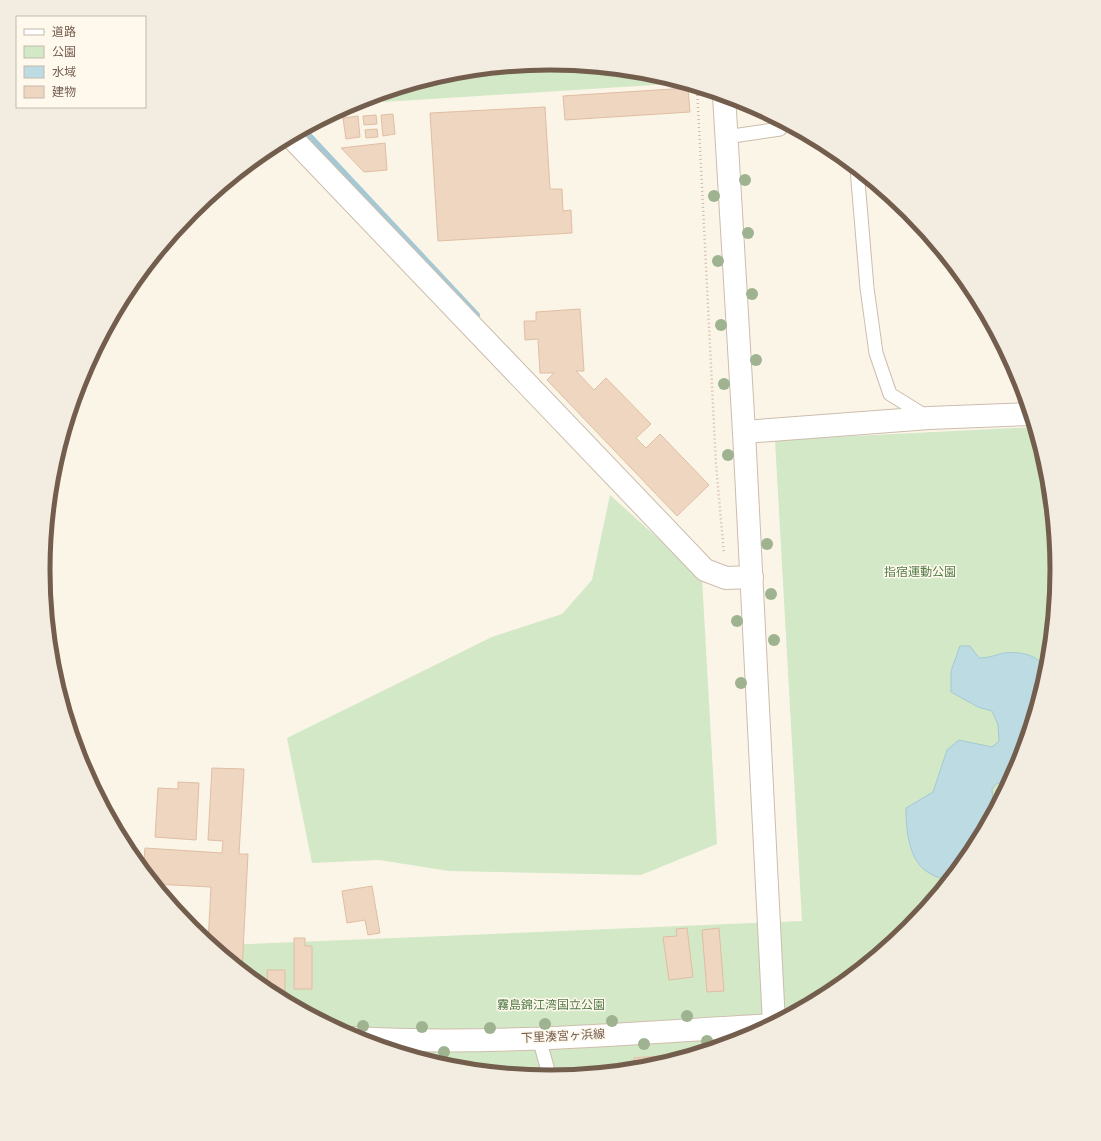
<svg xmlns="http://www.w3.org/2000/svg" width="1101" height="1141" font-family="Lato,'Noto Sans JP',sans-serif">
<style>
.green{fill:#d2e8c6}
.water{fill:#bddbe3;stroke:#a4c9d4}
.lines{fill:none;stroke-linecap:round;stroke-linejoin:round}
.stream{stroke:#a4c9d4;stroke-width:6}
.building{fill:#eed6c1;stroke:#e0bea2}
.service-casing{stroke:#ccbdae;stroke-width:15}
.minor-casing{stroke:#ccbdae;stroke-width:24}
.tertiary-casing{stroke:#ccbdae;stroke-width:24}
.secondary-casing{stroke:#cfbeac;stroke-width:24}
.path{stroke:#d3baa4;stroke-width:2.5;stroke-dasharray:1 3;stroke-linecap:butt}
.service{stroke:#fff;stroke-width:13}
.minor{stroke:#fff;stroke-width:22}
.tertiary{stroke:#fff;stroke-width:22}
.secondary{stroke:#fff;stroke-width:22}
.tree{fill:#9fb390}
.labels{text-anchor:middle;stroke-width:3;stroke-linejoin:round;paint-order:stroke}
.park-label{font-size:12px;fill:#547d49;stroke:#fef8ed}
.street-label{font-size:12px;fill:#735d4d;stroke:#fef8ed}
.rim{fill:none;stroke:#735d4d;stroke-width:5}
</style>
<rect width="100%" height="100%" fill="#fbf5e7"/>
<path class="green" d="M551,63L650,73L685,83L351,104L452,73Z
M1035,427L1048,472L1058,571L1048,670L1019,765L972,853L909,930L832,993L744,1039L649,1068L550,1078L451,1068L356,1039L268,992L222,954L225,945L802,921L775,440Z
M610,495L702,578L717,844L641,875L449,871L379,860L312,863L287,738L492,637L562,614L592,580Z"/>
<path class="water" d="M960,646H970L979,658C989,658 995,655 1004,653C1021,651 1043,655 1046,674L1019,765L1009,785L997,783L992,789C992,794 994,800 993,805C989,834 967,859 949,882C942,878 932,876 926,871C908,858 906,828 906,808L933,792L947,750L959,740L992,747L999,741L998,725L992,711L978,707L951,692V671Z"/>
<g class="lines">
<path class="stream" d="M304,130L477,315"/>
</g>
<path class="building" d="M688,88L690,112L565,120L563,96Z
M545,107L550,189H562L563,211L571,210L572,233L438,241L430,113Z
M393,114L395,134L383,136L381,115Z
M376,115L377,124L364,125L363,116Z
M358,116L360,137L346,139L343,118Z
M377,129L378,137L366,138L365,130Z
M385,143L387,170L364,172L341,148Z
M580,309L584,371H576L594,390L606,378L651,424L636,438L646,448L660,434L709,485L677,516L547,380L554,373H540L538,339L525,340L524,321H536V312Z
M212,768L244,769L239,854H248L242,971L208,943L211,887L154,884L136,862H144L145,848L222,853L223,841L208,840Z
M178,782L199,783L196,840L155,837L158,788L178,789Z
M372,886L380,933L368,935L365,920L347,923L342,891Z
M687,928L693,977L669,980L663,937L677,936L676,929Z
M719,928L724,991L707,992L702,930Z
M294,938H305V946H312V989H294Z
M267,970H285V1001L268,992Z
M659,1056V1065L635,1070L634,1058Z"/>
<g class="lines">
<g class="service-casing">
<path id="service" d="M726,137L780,129L784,123
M857,169L867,288L876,353L890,394L927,417
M539,1038L550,1078"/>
</g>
<g class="minor-casing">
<path id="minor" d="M291,137L705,570L726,578L752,577
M744,432L929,418L1031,414"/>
</g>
<g class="tertiary-casing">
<path id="tertiary" d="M724,95L744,432L774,1024"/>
</g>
<g class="secondary-casing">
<path id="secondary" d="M353,1038C493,1046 633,1033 771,1025"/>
</g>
<path class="path" d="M697,87L716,465L724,554"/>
<use href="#service" class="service"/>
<use href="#minor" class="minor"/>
<use href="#tertiary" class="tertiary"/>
<use href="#secondary" class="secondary"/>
</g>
<g class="tree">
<circle cx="745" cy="180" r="6"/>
<circle cx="714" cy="196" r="6"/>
<circle cx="748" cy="233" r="6"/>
<circle cx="718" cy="261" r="6"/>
<circle cx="752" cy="294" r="6"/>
<circle cx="721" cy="325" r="6"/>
<circle cx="756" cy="360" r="6"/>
<circle cx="724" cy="384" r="6"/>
<circle cx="728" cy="455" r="6"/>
<circle cx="767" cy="544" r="6"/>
<circle cx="771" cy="594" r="6"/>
<circle cx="737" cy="621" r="6"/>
<circle cx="774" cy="640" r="6"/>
<circle cx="741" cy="683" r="6"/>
<circle cx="687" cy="1016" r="6"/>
<circle cx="612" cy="1021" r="6"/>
<circle cx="545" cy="1024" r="6"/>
<circle cx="363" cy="1026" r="6"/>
<circle cx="422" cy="1027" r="6"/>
<circle cx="490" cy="1028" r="6"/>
<circle cx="707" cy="1041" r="6"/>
<circle cx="644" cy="1044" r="6"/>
<circle cx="444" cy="1052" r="6"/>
</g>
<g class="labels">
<g class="park-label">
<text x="920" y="576">指宿運動公園</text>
<text x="551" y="1009">霧島錦江湾国立公園</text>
</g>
<g class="street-label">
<text transform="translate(563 1036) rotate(-3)" y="4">下里湊宮ヶ浜線</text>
</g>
</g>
<path d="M0 0H1101V1141H0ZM50 570a500 500 0 1 1 1000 0a500 500 0 1 1-1000 0Z" fill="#f3ece0" fill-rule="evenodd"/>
<path class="rim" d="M50 570a500 500 0 1 1 1000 0a500 500 0 1 1-1000 0Z"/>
<rect x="16" y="16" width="130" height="92" fill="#fef8ed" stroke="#c6baad"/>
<rect x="24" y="29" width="20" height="6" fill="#ffffff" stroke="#c6baad"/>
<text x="52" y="36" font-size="12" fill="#735d4d">道路</text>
<rect x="24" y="46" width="20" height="12" fill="#d2e8c6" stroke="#c6baad"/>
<text x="52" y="56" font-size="12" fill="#735d4d">公園</text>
<rect x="24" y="66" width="20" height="12" fill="#bddbe3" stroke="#c6baad"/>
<text x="52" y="76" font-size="12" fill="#735d4d">水域</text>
<rect x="24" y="86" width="20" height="12" fill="#eed6c1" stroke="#c6baad"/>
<text x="52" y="96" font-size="12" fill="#735d4d">建物</text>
</svg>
